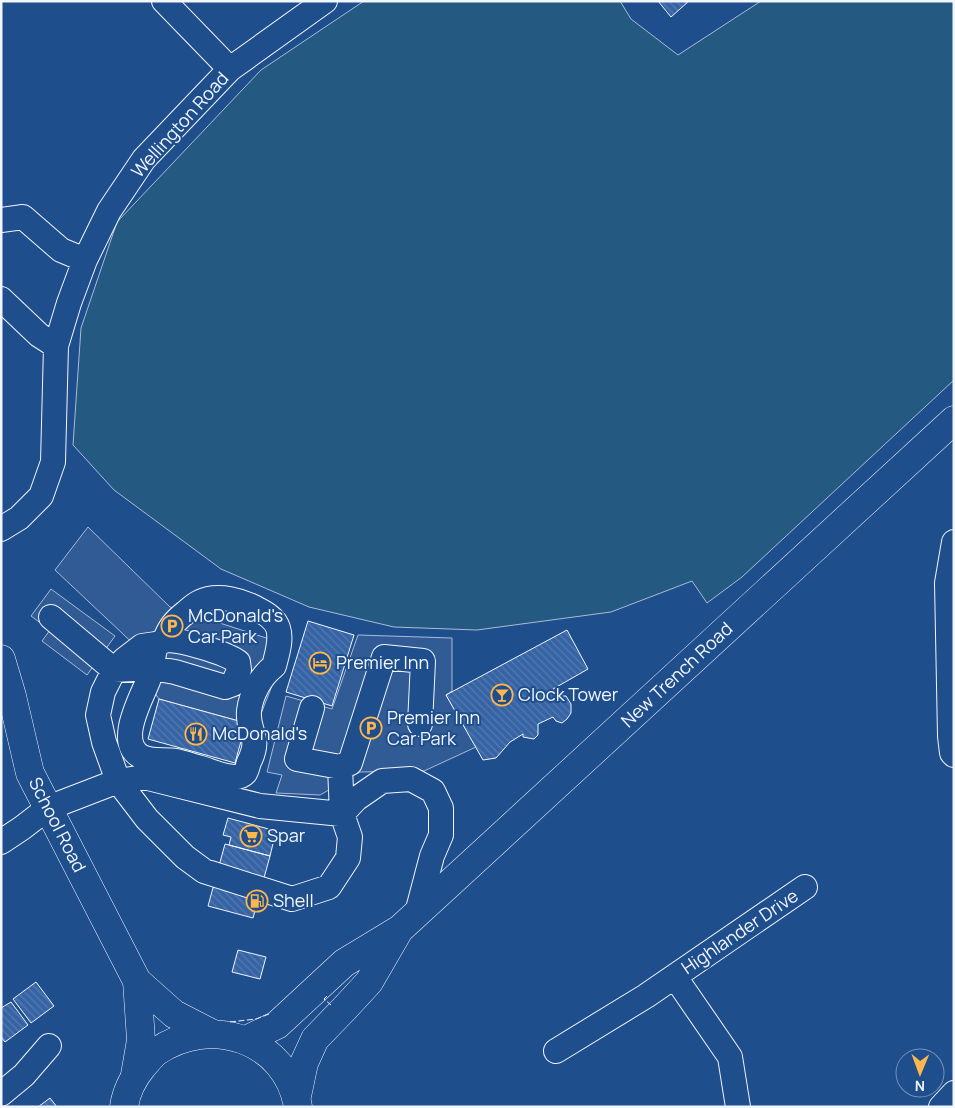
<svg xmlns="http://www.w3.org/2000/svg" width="955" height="1108" font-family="Manrope,sans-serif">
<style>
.green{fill:#245a82;stroke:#a8bbd7}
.parking{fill:#305b95;stroke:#a8bbd7}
.building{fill:url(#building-back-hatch);stroke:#f2f6ff}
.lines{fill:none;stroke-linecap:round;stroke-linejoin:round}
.minor-casing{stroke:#f2f6ff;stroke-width:26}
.major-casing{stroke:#f2f6ff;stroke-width:29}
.highway-casing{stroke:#f2f6ff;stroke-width:29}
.minor{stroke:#1f4e8c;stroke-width:24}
.major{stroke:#1f4e8c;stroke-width:28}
.highway{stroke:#1f4e8c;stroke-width:28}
.fence{stroke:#f2f6ff;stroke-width:1;stroke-dasharray:6 2.5;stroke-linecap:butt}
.labels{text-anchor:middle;stroke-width:4;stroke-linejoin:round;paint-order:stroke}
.street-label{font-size:18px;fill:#f2f6ff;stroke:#1f4e8c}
.poi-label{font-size:18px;fill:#f2f6ff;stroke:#1f4e8c;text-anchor:start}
</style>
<defs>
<pattern id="building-back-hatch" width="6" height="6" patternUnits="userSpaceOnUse" patternTransform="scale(1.25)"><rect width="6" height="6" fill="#3563a3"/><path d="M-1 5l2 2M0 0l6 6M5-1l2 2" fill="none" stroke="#537ab1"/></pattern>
</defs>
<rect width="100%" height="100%" fill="#1f4e8c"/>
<path class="green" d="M364,1H620L631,19L678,55L761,1H954V380L742,577L707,603L692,581L611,612L477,630L394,627L309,607L221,569L114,490L73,445L81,328L117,222L261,70Z"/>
<path class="parking" d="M88,527L170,607L288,645L257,724L246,723L159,699L145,679L140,650L55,570Z
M51,589L115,636L87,675L42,641L50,630L31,616Z
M358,635L452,638V691L446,695L476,747L424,771L360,772L320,795L276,793L282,775L267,772L286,696L332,709Z"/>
<path class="building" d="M658,1H689L671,17Z
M308,621L354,635L332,706L286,692Z
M567,630L588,669L553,689L557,696H566L571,704V713L567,719L562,723L556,721L553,717L538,724V735L534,739L523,737V734L510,742L496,758L483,760L446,695Z
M159,699L246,723L235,763L148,739Z
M228,818L276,831L270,856L229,845L231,837L223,835Z
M225,844L270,856L253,918L208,906Z
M238,950L266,957L260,979L232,972Z
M36,982L54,1006L31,1023L13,999Z
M11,1002L28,1025L5,1042L1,1037V1008Z
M50,1098L57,1107H38Z"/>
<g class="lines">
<g class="minor-casing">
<path id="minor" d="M164,1L230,69
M1,220L23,217L61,250L85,260
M1,299L39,335L56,346
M1,529L19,518L41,496L53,462L56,346L69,303L85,260L109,211L144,159L230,69L325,1
M954,542L947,583L950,736L952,753L954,755
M51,617L114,670L152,668L175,672L225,687L233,684L239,670L238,662C226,653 183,640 167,640C163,641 159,643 156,644C153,656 152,670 148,681C141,699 115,744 142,757C153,762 165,759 176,761C185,763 193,766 201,768C212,771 236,783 245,773C247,770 248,765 249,762C262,736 247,733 249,711C251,694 261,676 274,666C277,654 282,640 278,628C275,619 267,614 259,610C244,601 218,593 200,602C195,604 190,609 185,613C175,621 169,628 165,640
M156,644L142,646L125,659L114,670L103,692L98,715L104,742L118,781L147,819L185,857L204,871L292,899L329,887L348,858L350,837L342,814L340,767L297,759L312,708
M340,767L350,763L384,657L423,661L420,724
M342,814L356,799L382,781L411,779L433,791L441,808V835L432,856L417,913
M1,842L22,828L48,808L118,781L144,777L260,806L342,814
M675,977L730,1057L738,1107
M556,1051L646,996L805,887
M1,1094L24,1075L49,1046
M941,1107L954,1093"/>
</g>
<g class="major-casing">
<path id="major" d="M1,659L12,696L30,773L137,981L174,1014L211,1033
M135,1075L141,1040L137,981"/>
</g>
<g class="highway-casing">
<path id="highway" d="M246,1040L277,1025L344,963L400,929L954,420
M297,1096L304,1063L315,1039L345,1008L369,982L398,932
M124,1107C126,1092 134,1077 143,1066C147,1062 151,1056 156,1052C210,1014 287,1039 298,1107"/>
</g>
<use href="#minor" class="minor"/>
<use href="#major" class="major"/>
<use href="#highway" class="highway"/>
<path class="fence" d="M327,996L324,999L331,1005
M230,1022L256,1019L269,1014"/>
</g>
<defs>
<g id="parking-ring" transform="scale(1.125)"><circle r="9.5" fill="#1f4e8c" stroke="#ffb74d" stroke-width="1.5"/><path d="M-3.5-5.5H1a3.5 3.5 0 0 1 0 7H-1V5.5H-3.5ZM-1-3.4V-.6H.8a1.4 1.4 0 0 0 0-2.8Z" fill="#ffb74d"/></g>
<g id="hotel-ring" transform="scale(1.125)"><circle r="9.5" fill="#1f4e8c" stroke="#ffb74d" stroke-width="1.5"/><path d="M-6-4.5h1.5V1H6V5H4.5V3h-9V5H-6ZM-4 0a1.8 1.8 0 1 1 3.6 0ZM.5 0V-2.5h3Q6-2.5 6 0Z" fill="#ffb74d"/></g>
<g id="bar-ring" transform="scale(1.125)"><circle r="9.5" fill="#1f4e8c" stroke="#ffb74d" stroke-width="1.5"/><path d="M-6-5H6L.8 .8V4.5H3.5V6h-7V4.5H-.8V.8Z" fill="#ffb74d"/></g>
<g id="restaurant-ring" transform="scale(1.125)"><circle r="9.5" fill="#1f4e8c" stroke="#ffb74d" stroke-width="1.5"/><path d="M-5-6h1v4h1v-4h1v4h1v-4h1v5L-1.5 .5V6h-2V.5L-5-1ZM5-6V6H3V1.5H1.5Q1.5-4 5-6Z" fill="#ffb74d"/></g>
<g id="supermarket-ring" transform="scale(1.125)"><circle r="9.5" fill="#1f4e8c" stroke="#ffb74d" stroke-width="1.5"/><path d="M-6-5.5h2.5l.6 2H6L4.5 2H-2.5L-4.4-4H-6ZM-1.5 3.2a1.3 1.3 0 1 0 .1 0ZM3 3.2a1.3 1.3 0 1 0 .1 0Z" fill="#ffb74d"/></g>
<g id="fuel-ring" transform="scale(1.125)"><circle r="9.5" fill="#1f4e8c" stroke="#ffb74d" stroke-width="1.5"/><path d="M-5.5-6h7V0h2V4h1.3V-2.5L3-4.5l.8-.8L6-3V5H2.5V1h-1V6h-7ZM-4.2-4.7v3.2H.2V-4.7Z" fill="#ffb74d"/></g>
</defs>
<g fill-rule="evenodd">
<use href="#parking-ring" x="172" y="626"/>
<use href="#hotel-ring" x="320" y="663"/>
<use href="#bar-ring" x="502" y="695"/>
<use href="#parking-ring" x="371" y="728"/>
<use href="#restaurant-ring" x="196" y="734"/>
<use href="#supermarket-ring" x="251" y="836"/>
<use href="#fuel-ring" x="257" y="901"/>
</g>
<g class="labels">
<g class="street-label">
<text transform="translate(180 125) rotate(-48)" y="6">Wellington Road</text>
<text transform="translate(677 675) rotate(-43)" y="6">New Trench Road</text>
<text transform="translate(57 825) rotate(63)" y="6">School Road</text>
<text transform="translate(740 932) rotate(-34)" y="6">Highlander Drive</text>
</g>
<g class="poi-label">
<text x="188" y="622">McDonald's<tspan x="188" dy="21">Car Park</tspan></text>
<text x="336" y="669">Premier Inn</text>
<text x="518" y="701">Clock Tower</text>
<text x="387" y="724">Premier Inn<tspan x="387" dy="21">Car Park</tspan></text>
<text x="212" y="740">McDonald's</text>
<text x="267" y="842">Spar</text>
<text x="273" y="907">Shell</text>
</g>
</g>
<rect width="955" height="1108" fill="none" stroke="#f2f6ff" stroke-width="5"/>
<g transform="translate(920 1073) rotate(181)"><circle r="24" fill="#1f4e8c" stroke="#7391ba"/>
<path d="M0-4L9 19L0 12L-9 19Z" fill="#ffb74d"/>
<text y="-8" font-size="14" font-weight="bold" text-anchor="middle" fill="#f2f6ff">N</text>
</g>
</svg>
